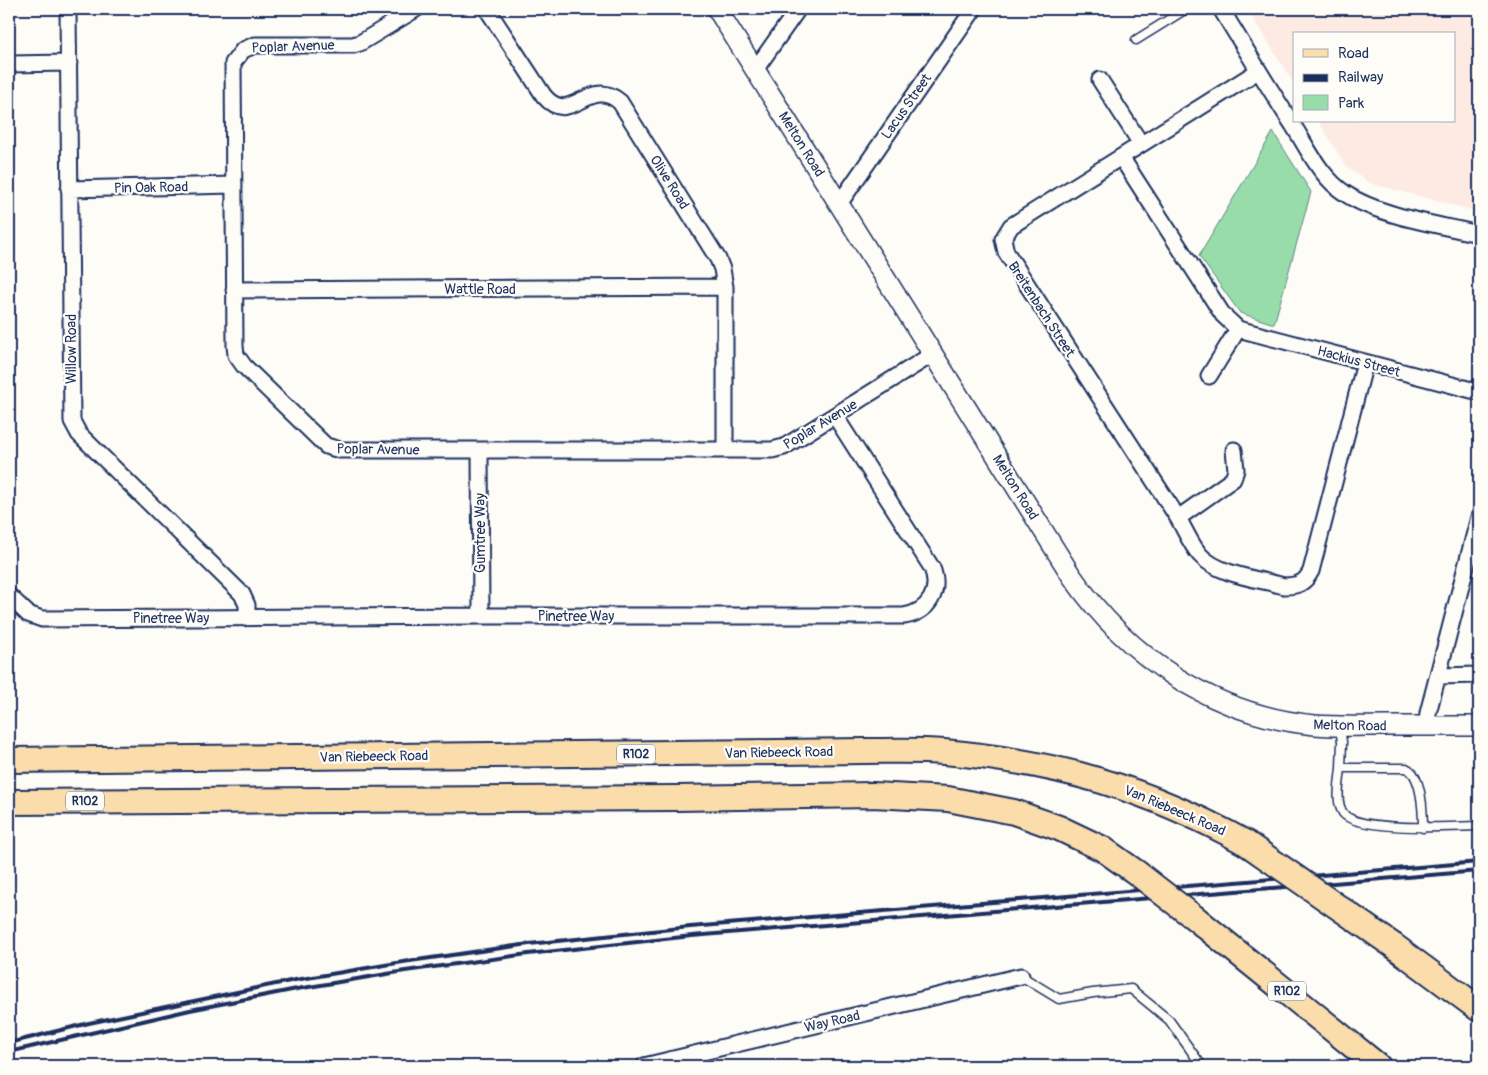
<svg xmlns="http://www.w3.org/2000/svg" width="1488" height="1075" font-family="Pangolin,sans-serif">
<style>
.built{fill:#fdebe3}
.green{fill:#98dda9;stroke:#5a8684}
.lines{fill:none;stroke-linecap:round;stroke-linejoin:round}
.service-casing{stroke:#1b2f5e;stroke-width:11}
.minor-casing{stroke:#1b2f5e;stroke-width:19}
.tertiary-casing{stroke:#1b2f5e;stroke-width:22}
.primary-casing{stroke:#1b2f5e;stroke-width:28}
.service{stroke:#fdfcf7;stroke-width:8}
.minor{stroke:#fdfcf7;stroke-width:15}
.tertiary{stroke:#fdfcf7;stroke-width:19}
.primary{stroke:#fbddab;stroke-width:24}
.rail{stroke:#1b2f5e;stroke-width:4}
.primary-bridge-casing{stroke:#1b2f5e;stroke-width:28;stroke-linecap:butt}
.primary-bridge{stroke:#fbddab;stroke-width:24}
.labels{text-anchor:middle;stroke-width:4.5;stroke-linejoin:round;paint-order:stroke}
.shield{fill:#fdfcf7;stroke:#5f6c8c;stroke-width:1}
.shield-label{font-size:12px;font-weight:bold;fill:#1b2f5e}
.street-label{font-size:14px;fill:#1b2f5e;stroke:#fdfcf7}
</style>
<rect width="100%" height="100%" fill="#fdfcf7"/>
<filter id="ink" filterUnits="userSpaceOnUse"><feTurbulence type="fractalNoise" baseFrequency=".02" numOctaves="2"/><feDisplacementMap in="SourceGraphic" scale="10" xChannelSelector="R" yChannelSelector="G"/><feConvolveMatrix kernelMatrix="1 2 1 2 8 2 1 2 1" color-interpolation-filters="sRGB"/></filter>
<g filter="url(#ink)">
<path class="built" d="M1247,9H1479V206L1471,210L1369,183L1346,166L1318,121H1454V34H1294V84Z"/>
<path class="green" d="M1273,132L1311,192L1274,324L1240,313L1199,256Z"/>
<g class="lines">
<g class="service-casing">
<path id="service" d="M1136,40L1186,9
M1340,727L1342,742L1341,768H1406C1422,774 1423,813 1423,828
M1341,768C1340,781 1335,802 1343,813C1356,832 1456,827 1479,826
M1021,976L1059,999L1093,993L1131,989L1169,1020L1202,1066"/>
</g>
<g class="minor-casing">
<path id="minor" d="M68,9L72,421L79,434L242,594L247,605V617
M416,9L360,43L353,45H255L243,50L233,63L235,346L236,355L244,366L326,446L340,450H772L784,447L933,354
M487,9L544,96C571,128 589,75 620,102L718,259L722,269L725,287V450
M1221,9C1245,48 1268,87 1293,125C1308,149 1321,178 1346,194C1379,216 1440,225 1479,234
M9,64L69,63
M755,70L798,9
M1258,71L1011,226L1003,239L1006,252L1178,518C1185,530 1191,545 1200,555C1218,575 1259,579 1284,586C1298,586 1305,583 1311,571L1365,363
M1100,80L1141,144
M1121,157L1223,315L1238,329L1479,392
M69,189L234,185
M839,204L974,9
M234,290L725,287
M1209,376L1238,329
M480,450L481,616
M1178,518L1233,479L1236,470L1234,450
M9,596L28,614L42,619L481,616H904C929,612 941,591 932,568L835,416
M1438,676L1479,675
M1427,726L1428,713L1479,517
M644,1066L1021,976"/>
</g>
<g class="tertiary-casing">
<path id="tertiary" d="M717,9L1071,575C1128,658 1213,715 1315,725C1338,727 1361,726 1384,726C1416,726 1447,726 1479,726"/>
</g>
<g class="primary-casing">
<path id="primary" d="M9,760L864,751C891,751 918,750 944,752C1057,762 1147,788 1246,843
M9,802L677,798L873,795L948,799L1014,812L1059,828L1103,849L1137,873
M1195,918L1378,1066
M1394,946L1479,1009"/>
</g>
<use href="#service" class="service"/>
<use href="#minor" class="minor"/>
<use href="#tertiary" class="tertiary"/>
<use href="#primary" class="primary"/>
<path class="rail" d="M9,1043L89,1023L295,980L403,962L529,944L690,927L1479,862
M9,1052L190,1010L297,989L405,971L528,954L692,936L1479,871"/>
<g class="primary-bridge-casing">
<path id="primary-bridge" d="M1246,843L1394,946
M1137,873L1195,918"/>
</g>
<use href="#primary-bridge" class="primary-bridge"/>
</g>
</g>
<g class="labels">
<g class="shield">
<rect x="617" y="744.5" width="38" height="19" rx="4"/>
<rect x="66" y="791.5" width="38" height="19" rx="4"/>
<rect x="1268" y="981.5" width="38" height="19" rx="4"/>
</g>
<g class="shield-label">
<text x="636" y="758">R102</text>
<text x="85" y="805">R102</text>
<text x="1287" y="995">R102</text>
</g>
<g class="street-label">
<text transform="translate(293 46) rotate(-2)" y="5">Poplar Avenue</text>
<text transform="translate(906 106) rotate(-55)" y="5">Lacus Street</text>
<text transform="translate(802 144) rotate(58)" y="5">Melton Road</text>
<text transform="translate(670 182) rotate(58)" y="5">Olive Road</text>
<text transform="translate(151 187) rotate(-1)" y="5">Pin Oak Road</text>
<text x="480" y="294">Wattle Road</text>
<text transform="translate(1042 309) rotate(57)" y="5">Breitenbach Street</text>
<text transform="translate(71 349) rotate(-90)" y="5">Willow Road</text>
<text transform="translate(1359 361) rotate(15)" y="5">Hackius Street</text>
<text transform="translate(820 424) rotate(-31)" y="5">Poplar Avenue</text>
<text transform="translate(378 449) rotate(1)" y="5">Poplar Avenue</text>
<text transform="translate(1016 487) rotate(58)" y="5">Melton Road</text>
<text transform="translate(480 533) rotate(-90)" y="5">Gumtree Way</text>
<text x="576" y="621">Pinetree Way</text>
<text x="171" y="623">Pinetree Way</text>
<text transform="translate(1350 725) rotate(1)" y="5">Melton Road</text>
<text transform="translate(779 752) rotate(-1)" y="5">Van Riebeeck Road</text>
<text transform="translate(374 756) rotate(-1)" y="5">Van Riebeeck Road</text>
<text transform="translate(1175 810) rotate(23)" y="5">Van Riebeeck Road</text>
<text transform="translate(832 1021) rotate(-13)" y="5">Way Road</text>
</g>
</g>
<rect width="1488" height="1075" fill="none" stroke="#fdfcf7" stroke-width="30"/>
<rect x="15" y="15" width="1458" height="1045" fill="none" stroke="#1b2f5e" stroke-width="2" filter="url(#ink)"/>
<rect x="1293" y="32" width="162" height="90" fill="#fdfcf7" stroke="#a3aaba"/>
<rect x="1303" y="49" width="25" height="8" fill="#fbddab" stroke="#a3aaba"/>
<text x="1338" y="58" font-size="15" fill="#1b2f5e">Road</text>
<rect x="1303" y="74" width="25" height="8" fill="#1b2f5e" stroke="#a3aaba"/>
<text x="1338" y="82" font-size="15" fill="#1b2f5e">Railway</text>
<rect x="1303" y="95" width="25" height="15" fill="#98dda9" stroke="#a3aaba"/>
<text x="1338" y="108" font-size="15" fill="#1b2f5e">Park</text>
</svg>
